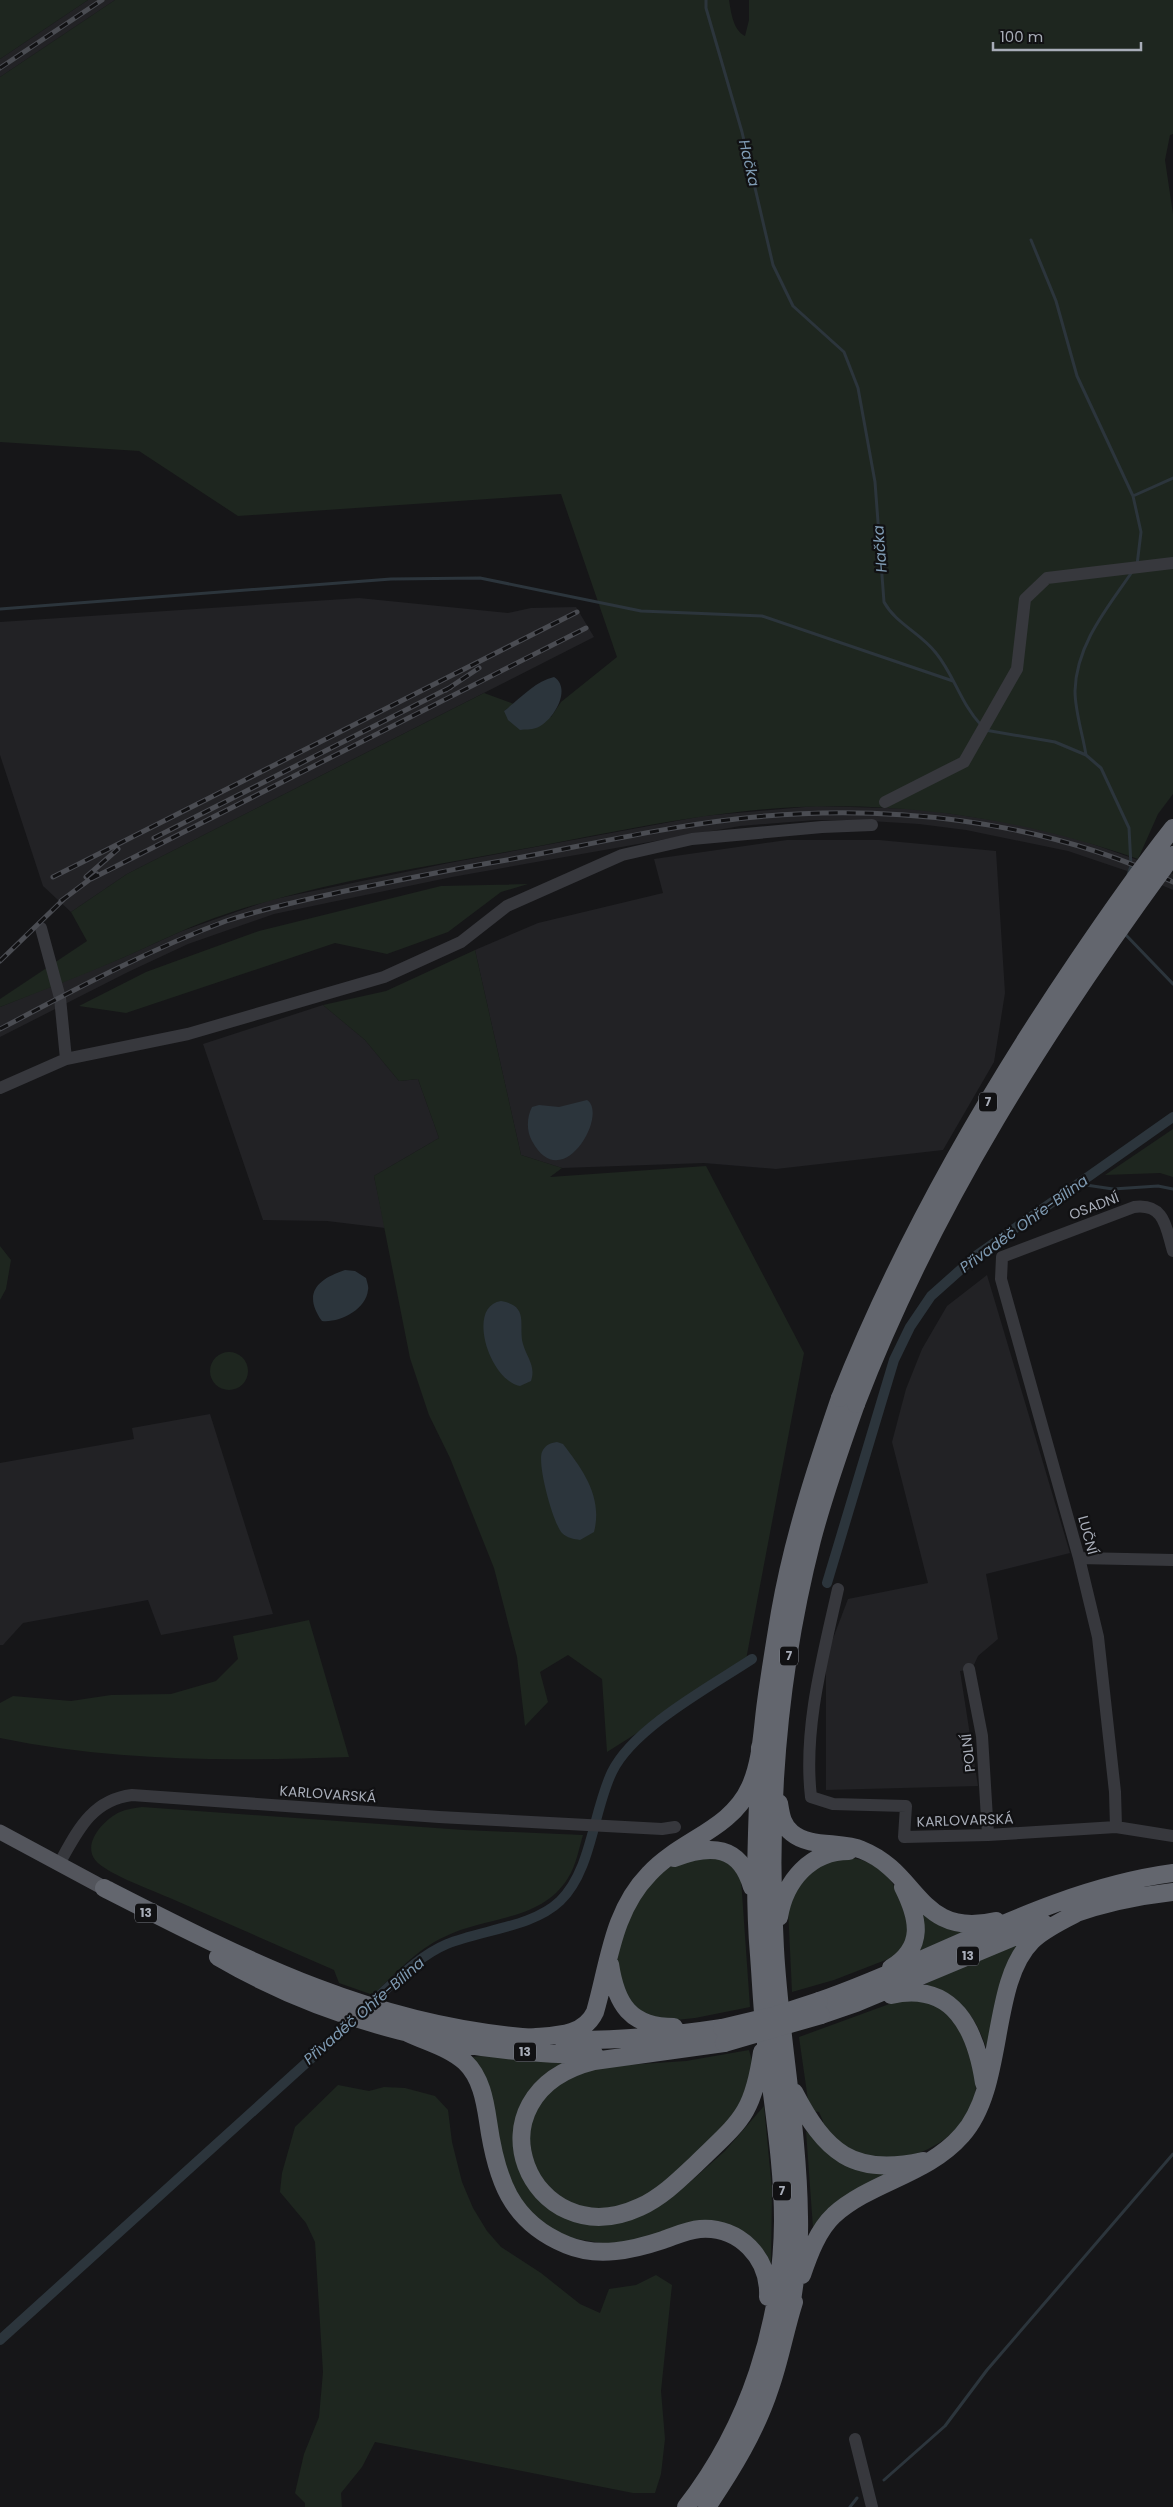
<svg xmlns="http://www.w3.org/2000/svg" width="1173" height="2507" font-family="Poppins,sans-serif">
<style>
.built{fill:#222225}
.green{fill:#1e261f}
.water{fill:#2c353c}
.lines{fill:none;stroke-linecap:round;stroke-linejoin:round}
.stream{stroke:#2c353c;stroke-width:3}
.canal{stroke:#2c353c;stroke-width:10}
.minor{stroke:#37383d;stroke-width:12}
.major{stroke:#53555c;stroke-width:15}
.highway{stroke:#63666e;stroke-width:18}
.rail-casing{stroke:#4a4c52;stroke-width:5}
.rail{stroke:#111113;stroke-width:3;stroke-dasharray:9;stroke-linecap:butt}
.highway-bridge{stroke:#63666e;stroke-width:18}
.labels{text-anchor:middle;stroke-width:4.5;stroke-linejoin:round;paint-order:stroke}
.shield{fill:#111113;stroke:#7b7e86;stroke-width:1}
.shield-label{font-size:12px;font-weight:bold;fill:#a8adb8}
.street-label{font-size:14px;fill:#a8adb8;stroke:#111113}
.water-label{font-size:15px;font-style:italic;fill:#7f9bb3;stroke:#111113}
</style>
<rect width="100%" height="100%" fill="#161618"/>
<path class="built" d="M88,0H115L0,77V59Z
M359,598L508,613L531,608L576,607L594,637L127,874L71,912L43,886L0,755V622Z
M816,806L920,809L1019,824L1073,837L1163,869L1173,874V890L1133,873L1068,851L966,830L919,824L853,820H816L740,826L452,877L274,914L188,944L128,972L0,1037V1007L122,958L182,931L270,900L449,863L703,816Z
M787,840H879L996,851L1005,993L994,1062L943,1150L776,1169L704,1163L562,1168L521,1155L475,950L538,923L663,893L654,859Z
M323,1005L365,1040L399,1081L418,1079L439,1138L374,1176L385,1228L327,1221L263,1220L203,1044Z
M987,1275L1070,1553L986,1574L998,1639L978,1656L972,1669L960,1671L978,1786L826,1790V1657L848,1599L928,1583L892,1442L906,1389L922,1349L947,1306Z
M210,1414L273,1614L161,1635L148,1600L23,1623L3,1645H0V1463L134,1439L132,1428Z"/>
<path class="green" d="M0,0H88L0,59Z
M115,0H729C731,12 733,30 745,36L749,20V0H1173V134L1170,135L1165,160L1173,214V794L1158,814L1138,859C1009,814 874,796 738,812C662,820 586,838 511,851C417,868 320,883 229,913C191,925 157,943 120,959C81,976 40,991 0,1007V999L87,941L71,912L127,874L484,693L514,704L504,711L551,717L561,702L617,657L561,494L238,516L139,451L0,442V77Z
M528,884L501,892L448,932L387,954L335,943L126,1013L79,1006L146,972L259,931L441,886Z
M475,950L521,1155L562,1168L550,1177L706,1166L804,1353L745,1665L607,1752L602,1679L568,1655L540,1672L548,1702L525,1726L517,1657L494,1568L450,1458L429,1415L410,1358L374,1176L439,1138L418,1079L399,1081L365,1040L323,1005L386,991Z
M1173,1129V1177L1160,1173L1105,1175Z
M0,1246L11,1260L6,1289L0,1300Z
M210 1371a19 19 0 1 1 38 0a19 19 0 1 1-38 0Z
M309,1620L349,1757C231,1761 117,1762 0,1738V1703L13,1696L71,1701L111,1695L171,1694L216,1681L238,1659L233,1636Z
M142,1807L464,1830L583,1835C579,1848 576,1866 568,1878C541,1922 485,1916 444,1937C416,1950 395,1974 373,1995L339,1983L334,1970C279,1946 225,1922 170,1898C151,1890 111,1875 98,1863C79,1846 104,1819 120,1812C127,1809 135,1808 142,1807Z
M705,1856L728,1861L741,1879L750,2007L695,2018L666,2021L645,2015L627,2000L615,1958L636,1901L662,1872L672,1866Z
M853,1858L862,1860L882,1869L893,1884L902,1904L908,1926V1939L896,1956L834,1980L792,1992L788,1908L805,1876L828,1862Z
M916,1903L970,1930L915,1955Z
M1023,1940L1010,1958L1002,1981L987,2050C975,2014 961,1998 925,1984Z
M911,1998C920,2001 932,2002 940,2006C947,2010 962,2027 966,2034C968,2038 968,2044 969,2049C973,2065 979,2082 974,2098C958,2151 885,2177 839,2144C833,2139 828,2133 823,2128V2121L819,2112L814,2111L808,2100L799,2037L903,1999Z
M749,2050L754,2068L743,2106L682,2170L638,2202L591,2211L554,2195L531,2163L529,2123L548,2089L596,2067L686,2061Z
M481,2056L568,2063L549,2073L532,2090L525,2177L602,2223L629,2219L662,2204L690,2182L725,2151L764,2106L772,2190L771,2264L766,2254L750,2236L729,2225L607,2244L571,2238L552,2229L524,2206L507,2174L472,2057Z
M338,2085L369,2091L384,2087L405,2088L435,2096L448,2110L452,2142L462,2182L473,2208L487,2231L501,2247L541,2273L580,2304L600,2313L609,2289L636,2285L656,2275L672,2285L661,2391L665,2439L661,2474L655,2493H633L375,2442L362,2467L341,2493L342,2507H305V2503L295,2493L304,2454L319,2417L323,2372L315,2242L306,2223L280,2192L282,2173L295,2127Z
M806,2131L828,2152L892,2174L813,2228Z"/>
<path class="water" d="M554,677C573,689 552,723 536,728C531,730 525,729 520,730L508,720L504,711C520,699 535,681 554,677Z
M587,1100C609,1114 562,1197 532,1141C526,1130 527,1117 532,1107L539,1105L559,1107Z
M345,1270L355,1271L366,1278C367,1282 369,1287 368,1290C366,1310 339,1323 322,1321C302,1293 318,1279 345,1270Z
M501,1301C530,1306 518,1325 523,1344C527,1358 536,1366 531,1381L520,1386C489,1380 466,1306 501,1301Z
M557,1442L563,1444C583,1470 603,1497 594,1532L580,1540C574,1539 567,1538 562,1533C553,1523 537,1464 542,1452C545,1445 550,1443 557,1442Z"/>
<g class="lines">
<path class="stream" d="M706,0V8L742,132L773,265L793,306L844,352L858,388L875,482L884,602C896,624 921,633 936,653C954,675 961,704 981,725
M1031,240L1056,301L1077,376L1133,496
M1137,565L1141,532L1133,496L1173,478
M0,609L391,579L480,578L641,611L762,616L953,681
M985,730L1055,742L1086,755L1101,768L1129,828L1131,866L1128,875
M1086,755C1083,735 1075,712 1075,691C1076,645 1107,608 1132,572
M1124,933L1173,984
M1079,1184L1113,1189L1158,1186L1173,1189
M884,2480L945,2426L987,2370L1173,2154
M850,2507L857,2498"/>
<path class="canal" d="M827,1583L894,1360L910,1327L931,1296L977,1255L1173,1117
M367,2007C392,1985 416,1957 447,1944C481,1930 533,1927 560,1901C592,1870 593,1811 612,1772C633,1728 711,1686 752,1659
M0,2340L357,2017"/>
<path class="minor" d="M885,802L964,762L1017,669L1025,599L1047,578L1173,563
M41,928L60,998L66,1059
M0,1088L66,1059L188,1034L384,977L461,942L507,906L622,855L692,839L822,827L872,825
M1079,1558L1173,1560
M838,1589C823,1656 803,1729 811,1797L833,1804L906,1806L904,1837L988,1835L1116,1827L1173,1836
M969,1669L982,1736L988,1835
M1116,1827L1115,1792L1098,1637L1079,1558L1001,1279L1002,1257L1134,1207C1165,1203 1166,1228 1173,1251
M59,1864C77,1832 91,1800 132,1795L439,1817L662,1829L675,1827
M855,2439L872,2507"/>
<path class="major" d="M0,1832L104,1888"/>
<path class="highway" d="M779,1803C781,1815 782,1825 792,1833C810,1848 841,1841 862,1850C920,1873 918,1939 996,1921
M674,1858C711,1844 740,1845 752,1887
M104,1888C245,1960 376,2028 537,2038
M1070,1915C1104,1903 1137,1896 1173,1892
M779,1917C785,1881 810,1851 849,1851
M218,1957C331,2023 464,2055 595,2055
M610,1964C616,2004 630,2027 674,2027
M891,1968C925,1947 919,1919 903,1887
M891,1995C954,1981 976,2030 984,2083
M819,2001C938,1960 1047,1890 1173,1873
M821,2015L856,2003L1045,1924
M408,2033C427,2042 450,2048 465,2062C481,2077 485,2101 488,2121C496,2178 510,2222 567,2245C598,2258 633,2250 663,2240C675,2236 687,2230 700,2229C739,2226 770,2258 768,2297
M527,2038C551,2035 583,2038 595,2012C609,1964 612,1912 649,1874C680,1840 731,1830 750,1787C762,1760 762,1730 766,1702C770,1672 775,1642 780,1612C793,1538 816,1468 840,1398
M563,2040C617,2041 669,2036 722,2028
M724,2043L594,2061C462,2094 530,2258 640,2207C662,2197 680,2179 697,2163C740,2121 753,2115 762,2052
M794,2092C825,2152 853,2177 923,2161
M802,2275C809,2254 818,2230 834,2215C872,2181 927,2175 962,2135C1006,2086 989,1984 1032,1941C1045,1928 1065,1920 1080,1911
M790,2314C795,2281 800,2250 799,2217C798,2127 780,2039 775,1949C767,1813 778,1673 812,1540C824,1494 840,1449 856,1404
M686,2507C749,2426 782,2324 783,2221C783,2158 771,2096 765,2034C762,2007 761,1981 759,1955C753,1885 758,1817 760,1747
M707,2507C732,2470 756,2431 770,2388C780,2360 785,2330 794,2302"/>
<g class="rail-casing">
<path id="rail" d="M0,68L102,0
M446,690L479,668
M154,838L451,687
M53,877L577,612
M86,877L118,849
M91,879L586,628
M61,901L97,874
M0,961L65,898
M0,1029C74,990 148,950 226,921C265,908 305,900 345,891C399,880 453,869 507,860C583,846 659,828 736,819C882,802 1040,819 1173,882"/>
</g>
<use href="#rail" class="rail"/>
<path class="highway-bridge" d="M840,1398C901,1244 984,1099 1076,963C1107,917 1139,871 1173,828
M856,1404C932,1206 1048,1025 1173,855
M722,2028L773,2016L819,2001
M724,2043L821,2015"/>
</g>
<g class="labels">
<g class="shield">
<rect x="979" y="1092.5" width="18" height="19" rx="4"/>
<rect x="780" y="1646.5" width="18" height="19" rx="4"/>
<rect x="135" y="1903.5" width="22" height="19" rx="4"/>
<rect x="957" y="1946.5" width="22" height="19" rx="4"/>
<rect x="514" y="2042.5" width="22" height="19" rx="4"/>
<rect x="773" y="2181.5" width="18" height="19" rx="4"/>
</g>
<g class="shield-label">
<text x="988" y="1106">7</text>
<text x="789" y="1660">7</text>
<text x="146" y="1917">13</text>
<text x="968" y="1960">13</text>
<text x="525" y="2056">13</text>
<text x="782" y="2195">7</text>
</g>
<g class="street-label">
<text transform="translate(1094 1206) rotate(-21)" y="5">OSADNÍ</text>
<text transform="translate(1088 1535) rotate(75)" y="5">LUČNÍ</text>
<text transform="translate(968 1753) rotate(-96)" y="5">POLNÍ</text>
<text transform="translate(328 1794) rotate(4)" y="5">KARLOVARSKÁ</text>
<text transform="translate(965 1820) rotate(-2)" y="5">KARLOVARSKÁ</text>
</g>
<g class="water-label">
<text transform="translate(749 163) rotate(77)" y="5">Hačka</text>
<text transform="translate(880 549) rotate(-94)" y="5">Hačka</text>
<text transform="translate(1024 1224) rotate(-36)" y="5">Přivaděč Ohře-Bílina</text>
<text transform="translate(364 2011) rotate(-41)" y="5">Přivaděč Ohře-Bílina</text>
</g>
</g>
<path d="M993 42v8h148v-8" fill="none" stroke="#a8adb8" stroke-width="2.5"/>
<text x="1000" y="42" font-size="15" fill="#a8adb8" stroke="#111113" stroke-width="4" paint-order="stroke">100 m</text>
</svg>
